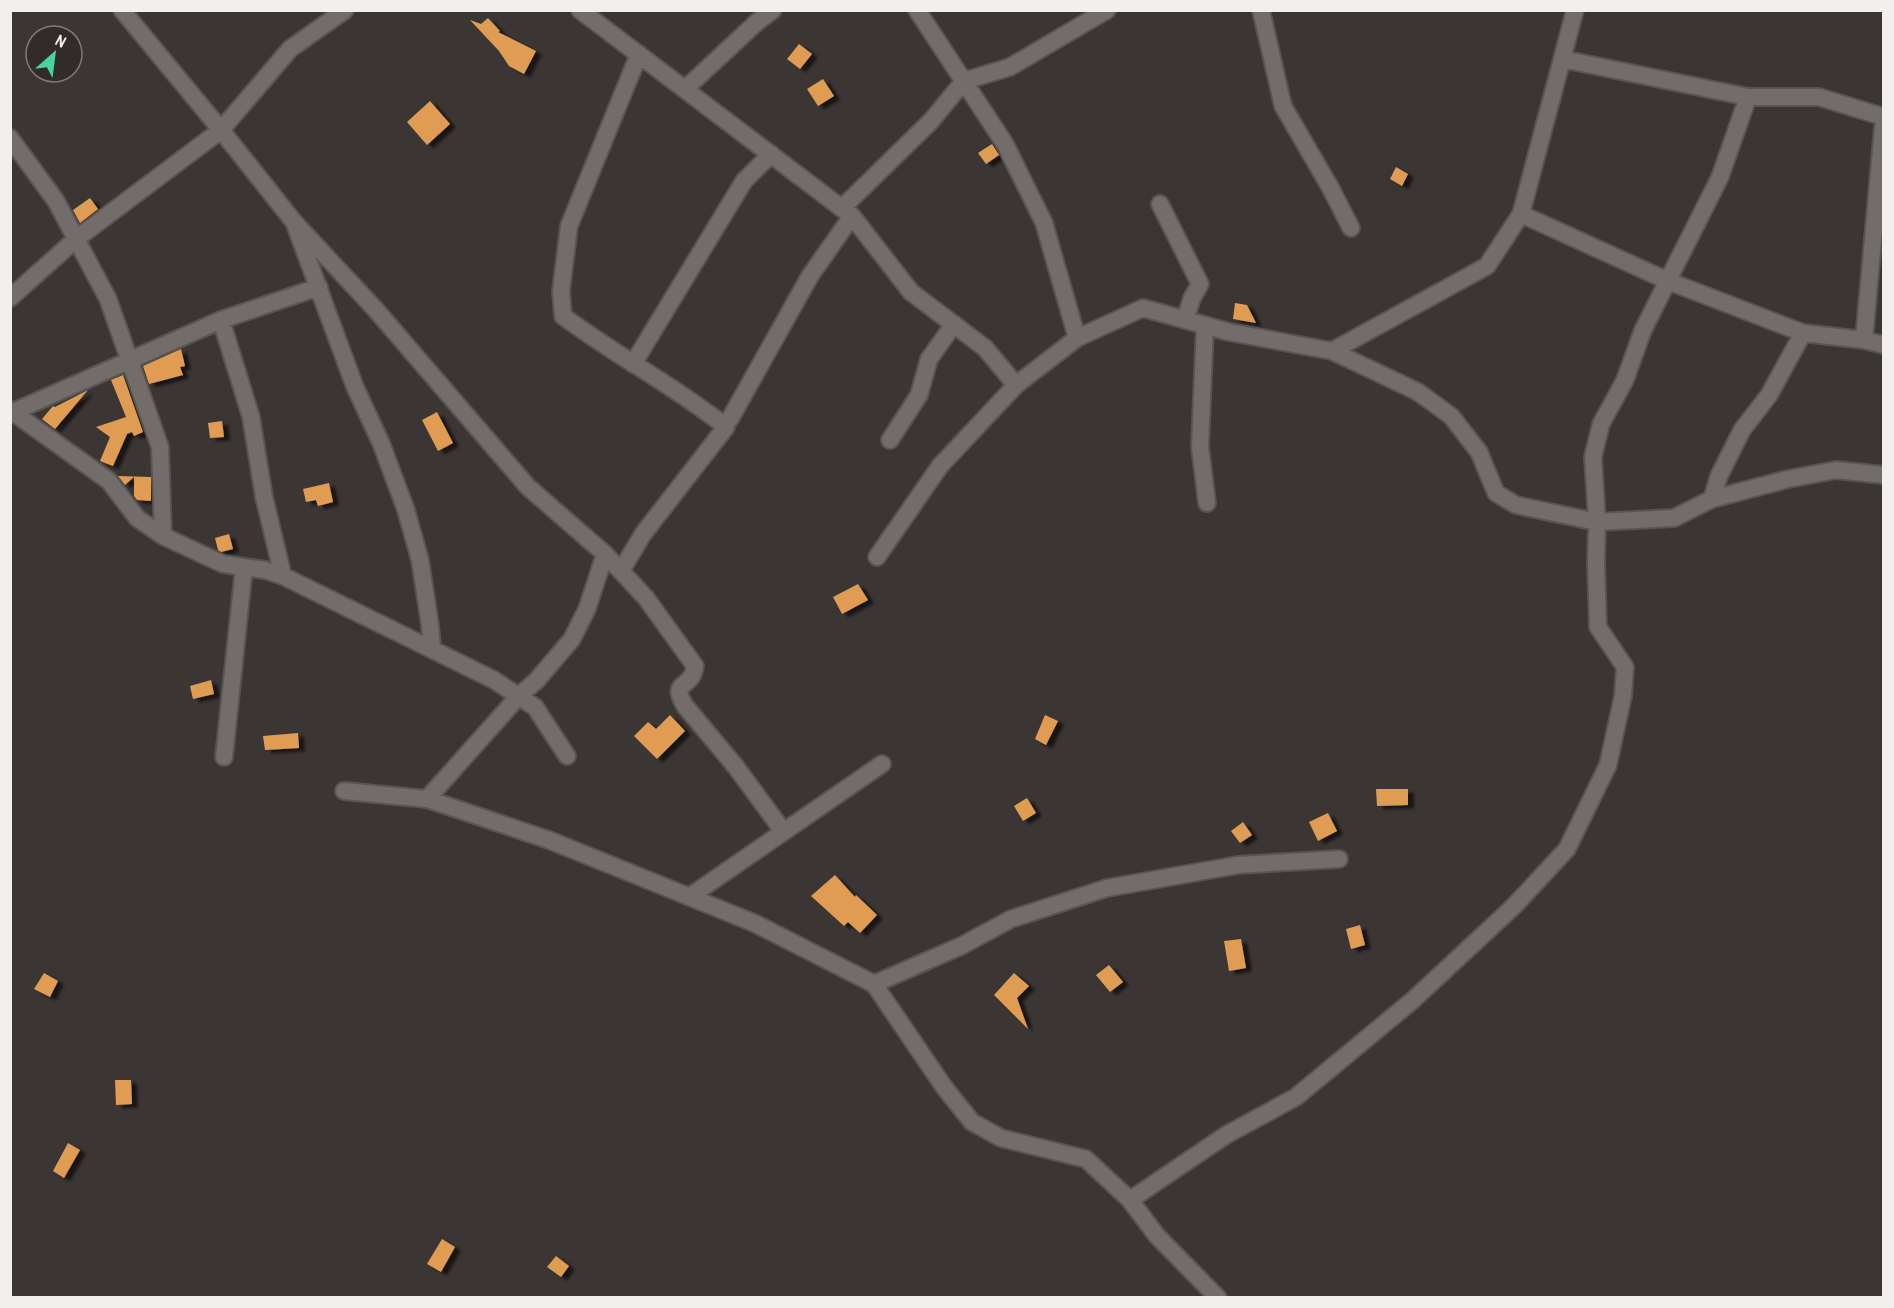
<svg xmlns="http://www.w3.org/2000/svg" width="1894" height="1308" font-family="'Archivo Narrow',sans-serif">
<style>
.building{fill:#e09c53;filter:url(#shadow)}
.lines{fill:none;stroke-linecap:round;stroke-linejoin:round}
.minor-casing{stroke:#585452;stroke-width:20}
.minor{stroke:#726c6a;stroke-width:16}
</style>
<defs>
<filter id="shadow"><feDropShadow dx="6" dy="3.5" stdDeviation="1.5" flood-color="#0009"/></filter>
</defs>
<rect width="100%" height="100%" fill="#3b3634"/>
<path class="building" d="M488,18L500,31L498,32L536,51L524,74L509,66L499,51L470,20L481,24Z
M799,44L812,54L800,69L787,59Z
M823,79L834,96L818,106L807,89Z
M430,101L450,124L427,145L407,122Z
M992,144L999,155L986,164L978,153Z
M1396,167L1408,174L1402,186L1390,179Z
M90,198L98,209L80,223L73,210Z
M1235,303L1247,305L1256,323L1233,319Z
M181,349L185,366L180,367L183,375L149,384L143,366Z
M123,375L143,432L134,436L132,432L127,434L113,466L100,461L110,437L96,427L126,417L111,380Z
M88,390L55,429L42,419L53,406L55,407Z
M437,412L453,443L438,451L422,420Z
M222,421L224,437L210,438L208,423Z
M118,476L151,477V501L137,500L134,496V477L125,485Z
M329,483L333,502L318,506L316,500L306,502L303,489Z
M229,534L233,549L221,552L218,550L215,538Z
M858,584L868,600L842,614L833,597Z
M211,680L214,694L193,699L190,686Z
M670,715L685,731L657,759L634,736L648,722L656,729Z
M1045,715L1058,721L1046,745L1035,739Z
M298,733L299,748L265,750L263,736Z
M1376,789H1408V805L1377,806Z
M1027,798L1036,813L1023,821L1014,806Z
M1328,813L1337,831L1318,841L1309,822Z
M1243,822L1252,835L1240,843L1231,831Z
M835,875L855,897L856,895L877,915L860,933L848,922L844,926L811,896Z
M1360,925L1365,945L1351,949L1346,929Z
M1241,939L1246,968L1229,971L1224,941Z
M1109,965L1123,982L1110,992L1096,975Z
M44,973L58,981L50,997L34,989Z
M1014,973L1029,986L1017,998L1028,1029L994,995Z
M115,1080H131L132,1104L116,1105Z
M68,1143L80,1150L64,1178L53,1171Z
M442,1239L455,1247L441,1272L427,1264Z
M556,1256L569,1266L561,1277L547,1267Z"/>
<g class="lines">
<g class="minor-casing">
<path id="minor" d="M345,10L290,49L221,130L294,222L355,387L381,443L406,510L420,560L430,625L432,647
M580,10L852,216L911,292L985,348L1016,385L1077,338L1143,308L1229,332L1332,351L1487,266L1521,214L1575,10
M917,10L1005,144L1044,223L1077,338
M1261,10L1283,106L1330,187L1351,228
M1562,59L1748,97H1819L1884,117
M685,89L757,22L773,10
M10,138L56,201L108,299L160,447L163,536
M1160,204L1200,284L1192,298L1185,320
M842,208L931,121L964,81L1010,67L1107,10
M1521,214L1668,281L1803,333L1864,340L1884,345
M294,222L376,310L528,487L605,554L646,598L695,666C694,669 694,673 692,676C682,690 673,684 685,706L736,767L783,831
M10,298L76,239L221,130L122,10
M221,320L251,417L264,497L283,576
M1205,325L1200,447L1207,503
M1864,340L1884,116
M1332,351L1418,392L1451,416L1479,452L1496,493L1516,505L1597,522L1674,518L1712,499L1788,479L1836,470L1884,475
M633,364L744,181L771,154
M10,410L109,481L137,518L163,536L223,564L265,570L283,576L494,680L535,707L567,756
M13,412L221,320L319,287
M730,419L810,276L852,216
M890,440L919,395L929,359L954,324
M1712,499L1719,476L1742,430L1769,395L1803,333
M877,557L940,466L1016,385
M621,571L643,534L726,427C675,386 616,356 563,316L561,291L569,226L639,54
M224,757L244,567
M344,791L427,799L549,840L754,923L874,984L944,1087L972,1122L1001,1138L1086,1159L1130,1200L1157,1236L1218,1298
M427,799L519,696L537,680L572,639L587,609L605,554
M689,897L882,764
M874,984L961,946L1011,919L1107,888L1238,865L1339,859
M1130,1200L1226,1135L1296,1097L1413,1000L1514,906L1567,849L1608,765L1623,696L1625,667L1598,627L1596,564L1597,522L1593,457L1601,424L1625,380L1643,330L1720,177L1748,97"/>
</g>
<use href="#minor" class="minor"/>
</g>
<rect width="1894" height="1308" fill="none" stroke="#f2efed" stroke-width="24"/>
<g transform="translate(54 54) rotate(28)"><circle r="28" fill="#312c2a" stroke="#7e7a78" stroke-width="1.5"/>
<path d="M0-4.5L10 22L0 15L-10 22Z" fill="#49d49d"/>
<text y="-9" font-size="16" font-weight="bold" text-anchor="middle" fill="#f2efed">N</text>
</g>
</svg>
